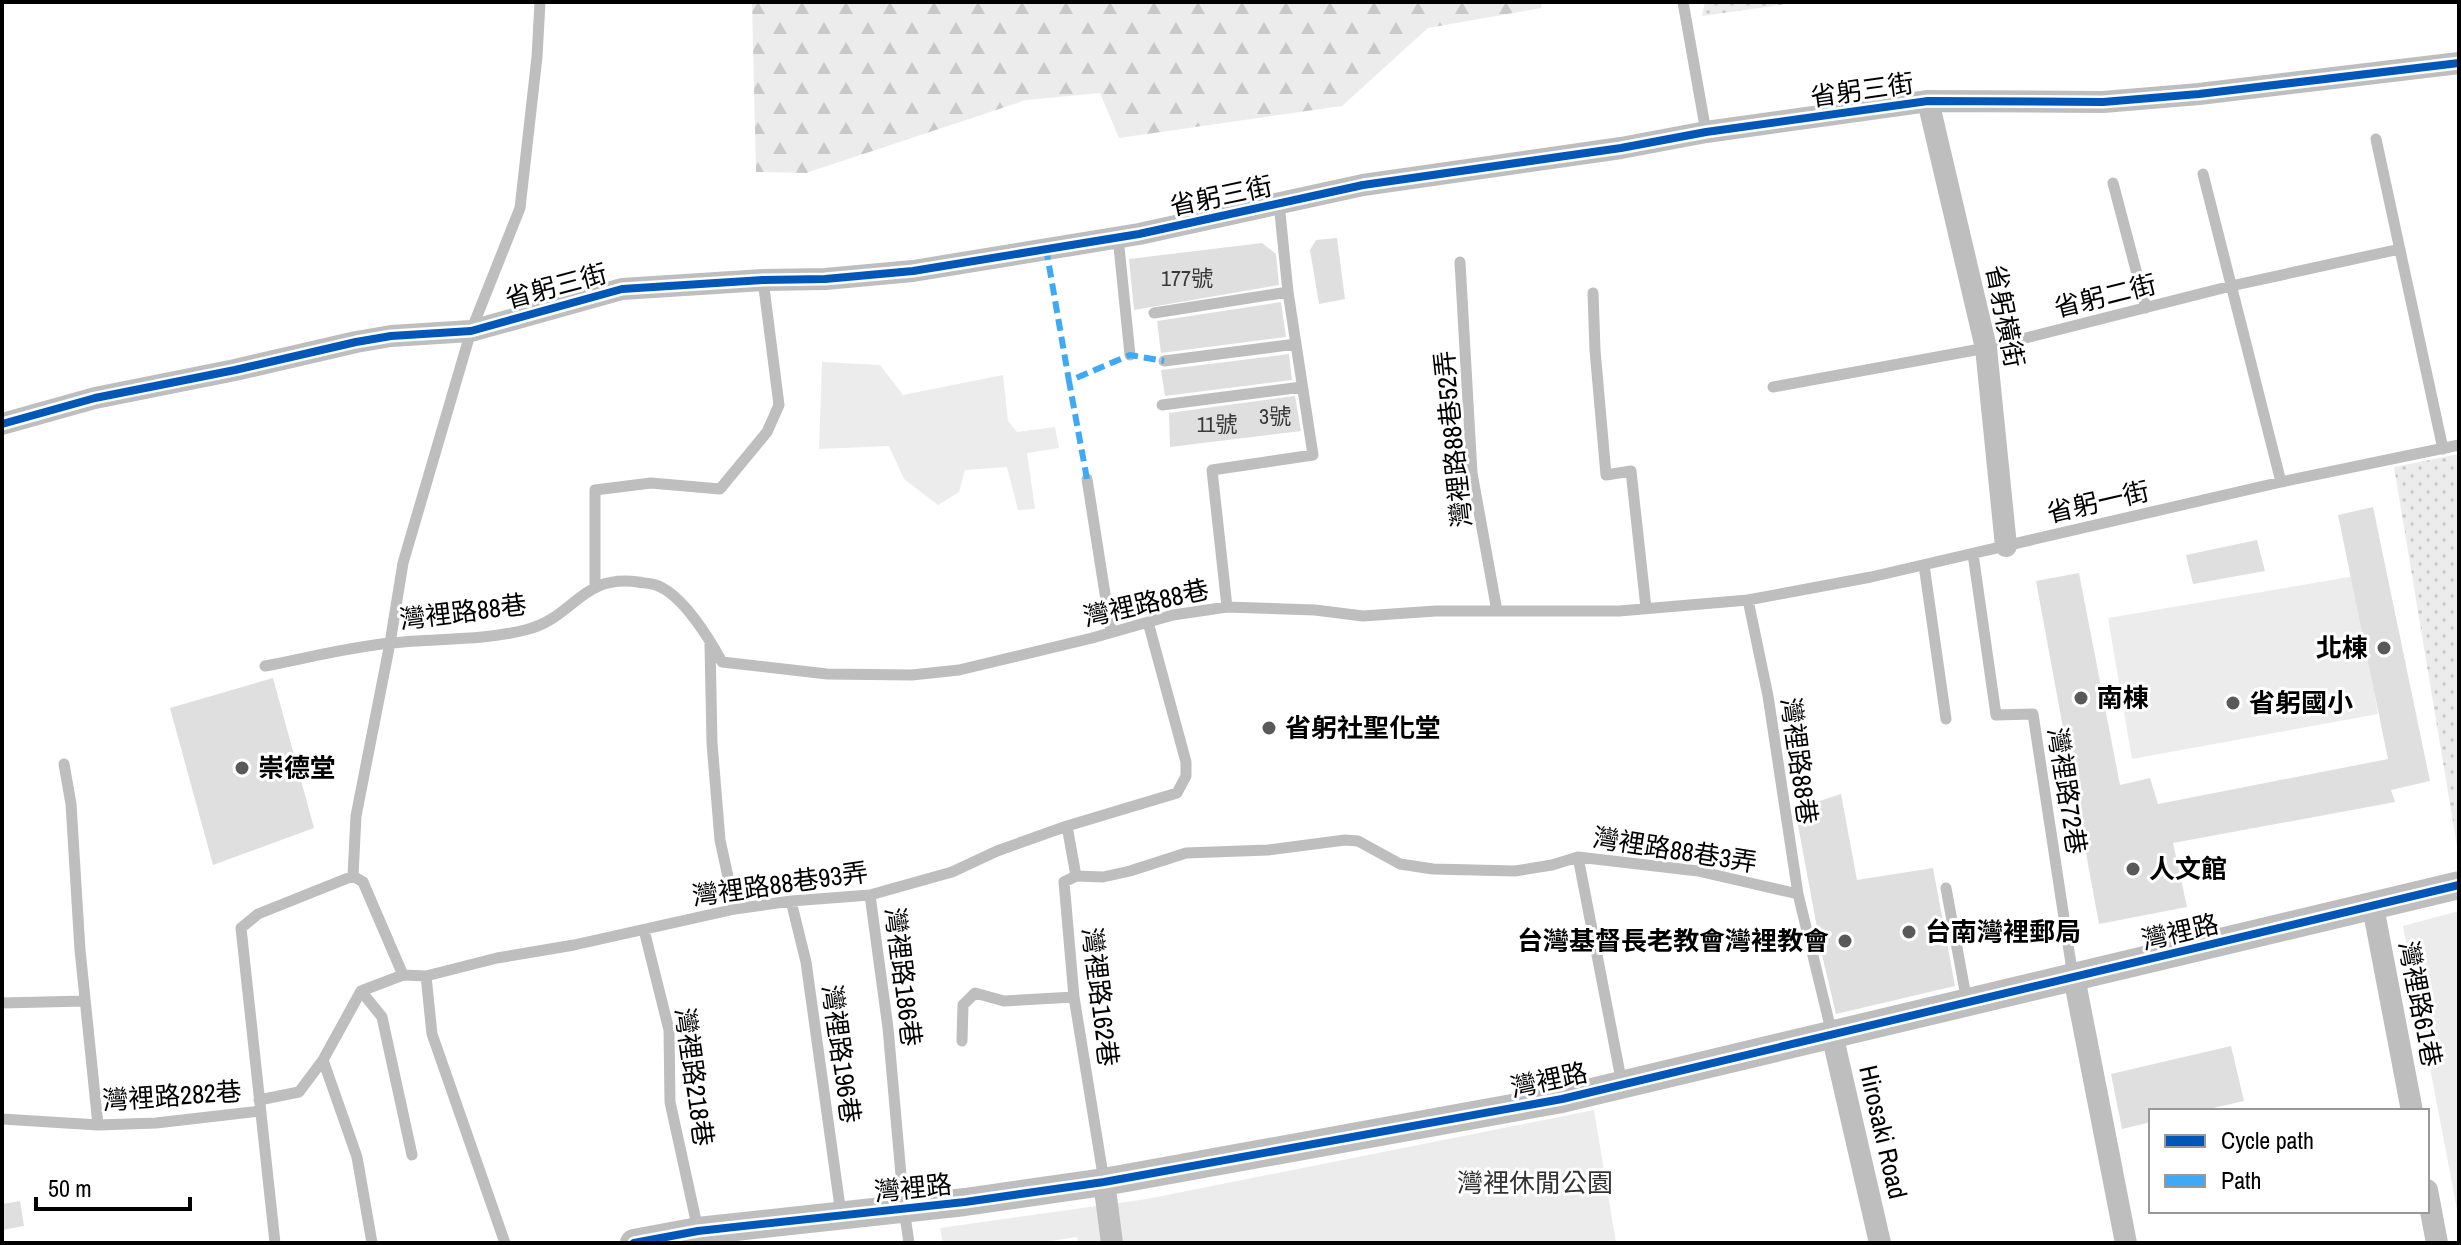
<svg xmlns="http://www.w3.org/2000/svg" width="2461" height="1245" font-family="'Archivo Narrow','Noto Sans TC',sans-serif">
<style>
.grass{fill:url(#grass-dots)}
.forest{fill:url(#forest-firs)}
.park{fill:#ececec}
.building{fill:#dfdfdf}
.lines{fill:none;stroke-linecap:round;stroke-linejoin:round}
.service{stroke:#bebebe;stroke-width:11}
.minor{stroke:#bebebe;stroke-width:22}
.tertiary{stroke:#bebebe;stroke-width:28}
.quiet{stroke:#3fa9f5;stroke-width:6;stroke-dasharray:12 6;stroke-linecap:butt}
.cycleway-casing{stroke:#fff;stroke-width:13}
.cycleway{stroke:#0057b8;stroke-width:8}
.poi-dot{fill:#595959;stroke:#fff;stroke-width:3}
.labels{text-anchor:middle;stroke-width:6;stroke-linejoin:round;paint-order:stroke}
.number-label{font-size:22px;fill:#383838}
.street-label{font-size:26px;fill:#000;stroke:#fff}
.poi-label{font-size:26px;font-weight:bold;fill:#000;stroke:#fff;text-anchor:start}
.park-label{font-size:26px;fill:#333;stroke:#fff}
</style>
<defs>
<pattern id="grass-dots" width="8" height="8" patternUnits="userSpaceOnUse" patternTransform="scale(2)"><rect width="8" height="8" fill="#ececec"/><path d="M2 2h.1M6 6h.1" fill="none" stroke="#c9c9c9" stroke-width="1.8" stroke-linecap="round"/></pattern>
<pattern id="forest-firs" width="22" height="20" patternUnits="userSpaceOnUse" patternTransform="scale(2)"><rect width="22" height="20" fill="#ececec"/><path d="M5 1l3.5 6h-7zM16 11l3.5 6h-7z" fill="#c9c9c9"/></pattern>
</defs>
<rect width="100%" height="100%" fill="#fff"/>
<path class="grass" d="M1705,2H1802L1702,16Z
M2459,454V851L2458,852L2394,467Z"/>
<path class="forest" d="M752,2H1542L1541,8L1428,28L1342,106L1119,138L1100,93L1026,100L806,173L756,172Z"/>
<path class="park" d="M822,362L880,365L903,395L1003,375L1008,421L1017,432L1055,427L1059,448L1027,453L1035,509L1018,510L1007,467L965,470L959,492L938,505L904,479L889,446L819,449Z
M2355,576L2378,714L2132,759L2108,618Z
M2459,911V1220L2403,926Z
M1594,1110L1616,1243H1079L1077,1237L1039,1243H943L940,1228L1147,1199Z"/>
<path class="building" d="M1337,238L1345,299L1319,304L1310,250L1316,240Z
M1262,243L1276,254L1279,285L1134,310L1129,259Z
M1281,302L1286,337L1161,353L1157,321Z
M1289,354L1292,380L1165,396L1161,370Z
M1295,396L1301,431L1170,447L1169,413Z
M2373,507L2430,781L2391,790L2395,802L2173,843L2187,907L2099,924L2036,581L2079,573L2120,785L2150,778L2158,804L2388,759L2338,515Z
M2257,540L2265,571L2193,584L2186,555Z
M273,678L314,828L213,865L170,708Z
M1841,794L1857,880L1933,868L1955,986L1836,1014L1822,955L1795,809Z
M2231,1046L2244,1101L2200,1111H2151V1122L2122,1129L2111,1074Z
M20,1201L24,1226L2,1230V1204Z"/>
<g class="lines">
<path class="service" d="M1683,2L1706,132
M2376,139L2443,449
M2203,174L2281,482
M2113,183L2146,308
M1118,237L1130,355
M1460,262L1472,473L1497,611
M1593,293L1595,350L1606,475L1631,471L1646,608
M1154,313L1288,292
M1164,361L1296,344
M1773,387L1986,348L2231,286L2400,249
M1162,405L1302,387
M1087,479L1111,632
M1973,554L1996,715L2033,714L2073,977
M1924,565L1946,719
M595,586V490L651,483L720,489L767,432L779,405L763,280
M1748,600L1768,696L1798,894L1832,1034
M1227,607L1212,470L1313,455L1288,292L1279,203
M710,644L712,743L720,840L735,909
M265,666C307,658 349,647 391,643C435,638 481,641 525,630C575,618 580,574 638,582C643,583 650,583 656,585C682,594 709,638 722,662L827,674L912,675L959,670L1092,638L1173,615L1227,607L1315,610L1363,616L1436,611H1619L1748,600L1871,577L2281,482L2459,445
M64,764L71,804L80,950L98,1125
M1067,826L1076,876L1064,882L1074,997L1104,1181
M1578,857L1622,1084
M353,876L363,882L403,975
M1076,876L1103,877L1130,871L1186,853L1268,850L1345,840L1358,841L1400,864L1433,869L1515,871L1552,865L1578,857L1698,871L1798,894
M1946,888L1967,1002
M870,895L888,1028L904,1209L909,1243
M791,901L806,962L841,1214
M644,930L669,1030L670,1102L698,1230
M426,976L432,1034L505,1243
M361,991L382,1017L412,1155
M2,1003L85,1001
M962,1041L963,1005L975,993L1004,1001L1074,997
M323,1060L357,1157L372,1243
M259,1100L299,1092L323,1060L361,991L403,975L426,976L497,958L574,945L735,909L791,901L870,895L952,872L997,851L1067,826L1177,793L1186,776V762L1148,622
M2,1119L98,1125L156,1123L260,1111
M275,1243L241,928L258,914L353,876L356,816L390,643L403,563L471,331L520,208L537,57L540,2"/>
<path class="minor" d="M1928,101L1986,348L2006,546
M2,424L95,398L235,370L356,342L391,336L471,331L622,289L763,280L825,279L913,271L1139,234L1363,185L1621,148L1706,132L1928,101L2103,102L2199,94L2459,63
M2373,907L2412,1111
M2074,977L2126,1243
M1832,1034L1880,1243
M1104,1182L1112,1243
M2427,1190L2437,1243"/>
<path class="tertiary" d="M634,1243L698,1231L965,1202L1104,1182L1562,1099L2459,885"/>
<path class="quiet" d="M1046,248L1069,381
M1087,479L1069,381L1130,355L1164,361"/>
<g class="cycleway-casing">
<path id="cycleway" d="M2,424L95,398L235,370L356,342L391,336L471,331L622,289L763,280L825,279L913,271L1139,234L1363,185L1621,148L1706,132L1928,101L2103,102L2199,94L2459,63
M634,1243L698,1231L965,1202L1104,1182L1562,1099L2459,885"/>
</g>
<use href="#cycleway" class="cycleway"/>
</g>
<g class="poi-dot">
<circle cx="2384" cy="648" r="8"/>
<circle cx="2081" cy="698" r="8"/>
<circle cx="2233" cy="703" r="8"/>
<circle cx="1269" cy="728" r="8"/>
<circle cx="242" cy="768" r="8"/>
<circle cx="2133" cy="869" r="8"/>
<circle cx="1909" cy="932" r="8"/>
<circle cx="1845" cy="941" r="8"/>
</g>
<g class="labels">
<g class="number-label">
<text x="1187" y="286">177號</text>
<text x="1275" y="424">3號</text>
<text x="1217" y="432">11號</text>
</g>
<g class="street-label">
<text transform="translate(1862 90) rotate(-8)" y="9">省躬三街</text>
<text transform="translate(1221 196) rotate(-12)" y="9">省躬三街</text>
<text transform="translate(556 286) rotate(-15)" y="9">省躬三街</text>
<text transform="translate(2105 296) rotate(-14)" y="9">省躬二街</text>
<text transform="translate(2005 316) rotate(79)" y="9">省躬橫街</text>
<text transform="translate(1453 439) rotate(-96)" y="9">灣裡路88巷52弄</text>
<text transform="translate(2098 502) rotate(-13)" y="9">省躬一街</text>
<text transform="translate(1146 603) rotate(-13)" y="9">灣裡路88巷</text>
<text transform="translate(463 612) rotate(-7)" y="9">灣裡路88巷</text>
<text transform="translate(1799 761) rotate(82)" y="9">灣裡路88巷</text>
<text transform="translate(2067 791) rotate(81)" y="9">灣裡路72巷</text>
<text transform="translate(1675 850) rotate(9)" y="9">灣裡路88巷3弄</text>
<text transform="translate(780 884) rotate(-8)" y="9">灣裡路88巷93弄</text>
<text transform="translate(2180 932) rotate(-13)" y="9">灣裡路</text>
<text transform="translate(903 977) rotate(83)" y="9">灣裡路186巷</text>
<text transform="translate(1100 997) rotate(83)" y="9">灣裡路162巷</text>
<text transform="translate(2420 1004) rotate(79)" y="9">灣裡路61巷</text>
<text transform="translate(841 1054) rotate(82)" y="9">灣裡路196巷</text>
<text transform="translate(694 1077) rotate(82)" y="9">灣裡路218巷</text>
<text transform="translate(1549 1080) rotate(-12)" y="9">灣裡路</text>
<text transform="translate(172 1096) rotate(-4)" y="9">灣裡路282巷</text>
<text transform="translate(1883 1132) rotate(77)" y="9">Hirosaki Road</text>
<text transform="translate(913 1188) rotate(-6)" y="9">灣裡路</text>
</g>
<g class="poi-label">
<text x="2368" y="657" text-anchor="end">北棟</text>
<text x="2097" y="707">南棟</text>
<text x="2249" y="712">省躬國小</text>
<text x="1285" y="737">省躬社聖化堂</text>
<text x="258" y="777">崇德堂</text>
<text x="2149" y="878">人文館</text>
<text x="1925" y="941">台南灣裡郵局</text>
<text x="1829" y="950" text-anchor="end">台灣基督長老教會灣裡教會</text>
</g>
<g class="park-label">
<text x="1535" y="1192">灣裡休閒公園</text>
</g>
</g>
<rect width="2461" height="1245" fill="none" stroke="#000000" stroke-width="8"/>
<rect x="2149" y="1109" width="280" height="104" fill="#ffffff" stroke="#999999" stroke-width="2"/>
<rect x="2165" y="1135" width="40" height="12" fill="#0057b8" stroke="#999999" stroke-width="2"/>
<text x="2221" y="1149" font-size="24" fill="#000000">Cycle path</text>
<rect x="2165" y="1175" width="40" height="12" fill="#3fa9f5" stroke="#999999" stroke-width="2"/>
<text x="2221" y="1189" font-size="24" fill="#000000">Path</text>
<path d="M36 1197v12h154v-12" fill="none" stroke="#000000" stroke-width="4"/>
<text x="48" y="1197" font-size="24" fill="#000000" stroke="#ffffff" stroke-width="6" paint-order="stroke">50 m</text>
</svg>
